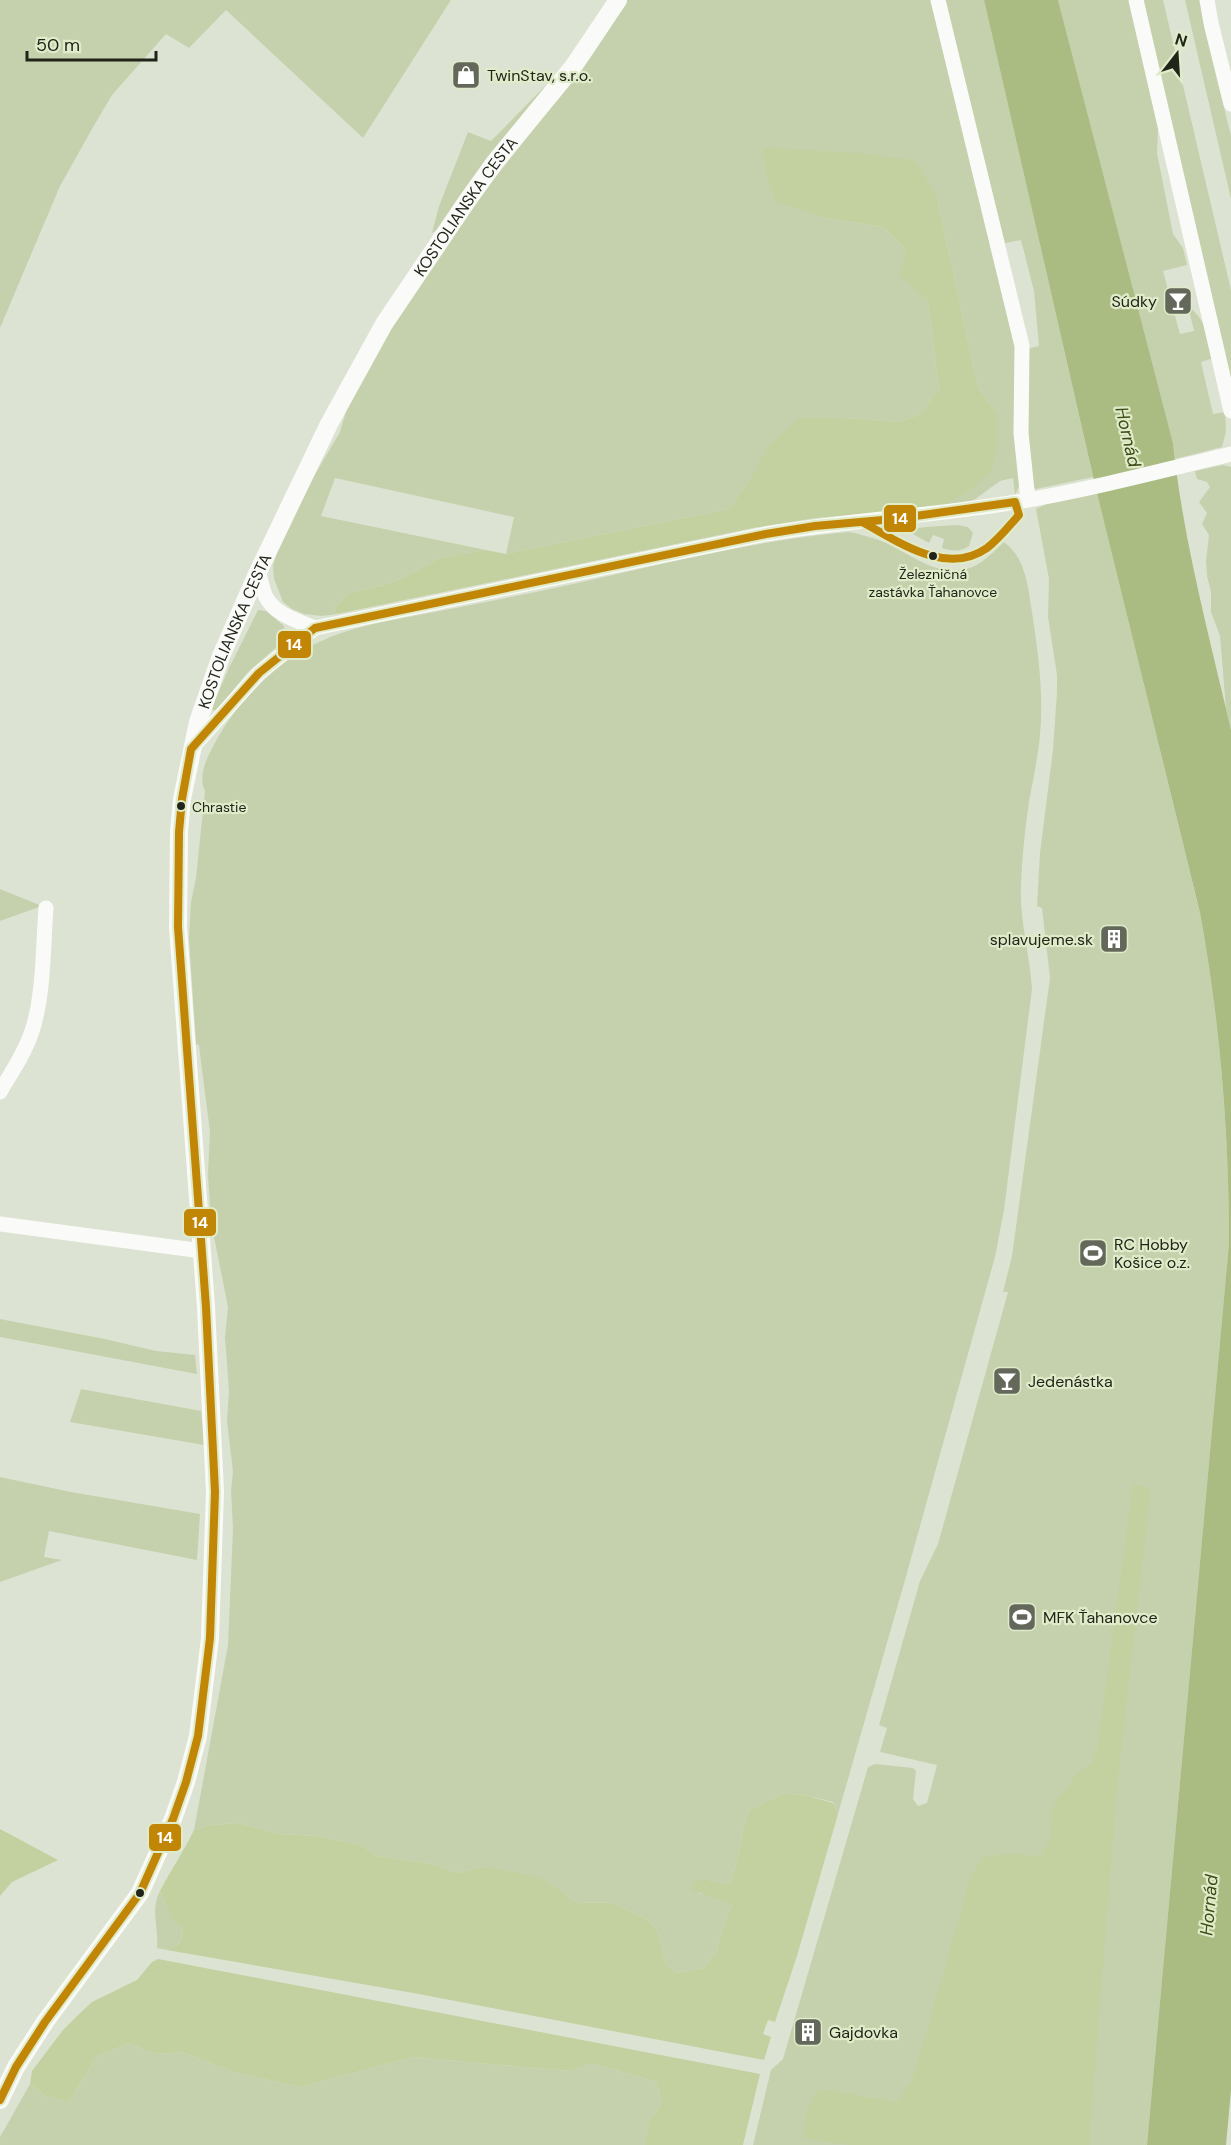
<svg xmlns="http://www.w3.org/2000/svg" width="1231" height="2145" font-family="'DM Sans',sans-serif">
<style>
.green{fill:#c5d1ad}
.forest{fill:#c2d19f}
.water{fill:#aabc82}
.lines{fill:none;stroke-linecap:round;stroke-linejoin:round}
.minor{stroke:#fafbf8;stroke-width:15}
.tertiary{stroke:#fafbf8;stroke-width:18}
.bus-1-casing{stroke:#e0ebca;stroke-width:12}
.bus-1{stroke:#c28606;stroke-width:8}
.bus-dot{fill:#212519;stroke:#e0ebca;stroke-width:2}
.labels{text-anchor:middle;stroke-width:4.5;stroke-linejoin:round;paint-order:stroke}
.bus-label{font-size:14px;fill:#212519;stroke:#e0ebca}
.poi-label{font-size:16px;fill:#212519;stroke:#e0ebca;text-anchor:start}
.street-label{font-size:16px;fill:#212519;stroke:#e0ebca}
.water-label{font-size:18px;font-style:italic;fill:#3d4b14;stroke:#e0ebca}
.line-badge{stroke:#e0ebca;stroke-width:2}
.badge-label{font-size:16px;text-anchor:middle;font-weight:bold;fill:#fff}
</style>
<rect width="100%" height="100%" fill="#dde3d2"/>
<path class="green" d="M0,0H451L363,138L226,10L189,48L166,34L112,95L92,129L60,186L0,328Z
M626,0H932L1017,347L1020,484L1015,495L1013,478L1000,481L974,500L941,507L996,412L978,387L937,198L764,148L765,173L828,218L883,227L906,250L900,274L928,301L939,389L919,415L898,422L842,418L749,481L729,509L506,554L514,517L335,478L321,516L486,550L439,558L409,575L385,585L349,593L334,608L337,614L322,616L304,614L292,609L283,602L274,579L273,566L277,552L304,493L340,432L348,405L396,319L487,188L590,58L608,31Z
M944,0H984L1093,477L1036,489L1034,488L1026,443V349L1039,346L1034,291L1021,240L1005,243Z
M1058,0H1129L1158,128L1157,153L1173,234L1183,248L1187,265L1163,271L1180,334L1194,331L1188,306C1206,319 1208,338 1214,358L1201,362L1213,414L1225,412L1226,432L1222,447L1175,459L1173,443Z
M1141,0H1163L1231,290V384Z
M1185,0H1200L1205,30L1231,136V199Z
M548,83L438,229L432,233L439,206L468,132L491,141Z
M1223,465L1231,467V730L1226,708L1220,636L1211,612V592L1207,576L1206,561L1209,535L1202,524L1207,513L1199,502L1210,487L1207,482L1197,479L1195,471Z
M1097,493L1200,914C1220,1022 1229,1132 1229,1243L1147,2145H753L771,2070L783,2059L868,1767L875,1764L913,1768L916,1771L913,1799L918,1806L927,1803L937,1765L880,1752L887,1728L879,1725L920,1581L938,1544L1008,1292H1003L1012,1256L1050,978L1042,908L1037,906L1040,853L1053,750L1057,692V675L1048,617L1049,579L1036,509L1046,504Z
M958,525L968,527L973,533L969,546C961,552 951,551 942,548L944,539L933,535L929,543L911,533L914,529L925,527Z
M850,532C862,535 875,538 886,543C909,554 934,574 961,570C979,568 991,554 1004,542C1026,558 1028,587 1032,612C1038,653 1044,693 1040,735C1038,757 1033,780 1029,802C1025,829 1022,857 1021,884C1019,919 1030,954 1032,989L1004,1210L995,1257L905,1580L838,1814L833,1802L808,1796L785,1793L749,1810C740,1834 740,1861 729,1884L709,1880L698,1893L723,1899L732,1905L722,1929L717,1951L704,1968L677,1973L666,1965L658,1933L650,1921L612,1903L574,1902L560,1890L484,1867L456,1873L432,1864L377,1856L361,1845L316,1836L279,1834L239,1823L210,1825L194,1830L228,1645L233,1529L231,1490L233,1472L227,1421L229,1391L225,1337L228,1307L211,1222L208,1175L210,1132L200,1054L199,1045L196,1044L189,938L191,902L196,878L205,791C197,775 208,756 216,741C236,703 280,659 319,642C351,627 386,621 419,615C455,608 491,601 526,594C634,572 741,541 850,532Z
M258,610L266,611L284,626V638L280,644L248,672L216,711L211,709L229,668Z
M0,889L42,906L0,921Z
M0,1319L105,1339L156,1351L195,1355L197,1374L0,1337Z
M81,1389L201,1411L204,1445L70,1422Z
M0,1477L71,1492L200,1514L197,1560L49,1531L44,1557L62,1560L0,1582Z
M160,1891L167,1909L181,1926L183,1932L179,1943L167,1950L157,1948C159,1927 150,1910 160,1891Z
M129,2043L154,2054L182,2052L237,2073L300,2087L413,2057L570,2071L592,2063L656,2082C668,2112 653,2106 647,2130C646,2135 646,2140 646,2145H0V2137L30,2084L46,2096L69,2102L97,2056Z"/>
<path class="forest" d="M763,148L861,153L916,161L937,198L978,387L996,412V452L991,471L969,491L941,507L816,518L753,528L337,614L334,608L349,593L385,585L409,575L439,558L486,550L506,554L729,509L749,481L768,447L799,418H842L898,422L919,415L939,389L928,301L899,275L906,250L883,227L828,218L777,203L765,173Z
M1133,1485L1151,1488L1117,1789L1089,2145H851L802,2138L807,2111L818,2089L896,2102L911,2082L918,2061L971,1876L984,1857C1005,1853 1020,1853 1040,1857L1050,1838L1052,1810L1058,1798L1077,1774L1090,1764L1097,1751Z
M785,1793L808,1796L833,1803L838,1814L797,1956L775,2022L768,2020L763,2034L771,2037L764,2060L419,1994L167,1950L179,1943L183,1933L181,1926L171,1919L160,1891C171,1870 184,1851 194,1830L210,1825L239,1823L279,1834L316,1836L361,1845L377,1856L432,1864L456,1873L484,1867L514,1872L541,1878L560,1890L574,1902L612,1903L650,1921L658,1933L666,1965L677,1973L704,1968L717,1951L722,1929L732,1905C719,1896 704,1897 691,1889L695,1881L709,1880L729,1884C740,1861 740,1834 749,1810Z
M0,1829L58,1860L12,1882L0,1896Z
M158,1959L760,2074L743,2145H646C646,2140 646,2135 647,2130C653,2106 668,2112 656,2082L592,2063L570,2071L413,2057L300,2087L237,2073L182,2052L154,2054L129,2043L97,2056L69,2102L46,2096L30,2084L32,2071L63,2030L76,2017L92,2002L137,1980L152,1962Z"/>
<path class="water" d="M984,0H1058L1173,443C1183,540 1209,635 1231,730V2090L1226,2145H1147L1229,1243C1229,1132 1220,1022 1200,913L1095,485Z"/>
<g class="lines">
<path class="minor" d="M938,0L1022,346L1021,433L1028,500
M1136,0L1231,411
M1207,0L1211,23L1231,104
M258,572C261,580 262,588 265,595C273,614 298,621 315,628
M191,749L259,673L315,628L766,534C849,520 933,516 1016,502C1088,490 1160,471 1231,454
M0,1092C11,1073 25,1053 32,1031C44,995 43,946 46,908
M0,1224L202,1251"/>
<path class="tertiary" id="s1" d="M0,2100L16,2067L45,2022L140,1893L173,1819L186,1782L198,1736L210,1638L215,1492L206,1307L178,927L179,832L182,799L198,722L221,656L258,572L329,424L384,324L467,201L495,162L573,67L618,0"/>
<g class="bus-1-casing">
<path id="bus-1" d="M0,2100L16,2067L45,2022L140,1893L173,1819L186,1782L198,1736L210,1638L215,1492L206,1307L178,927L179,832L182,799L191,749L259,673L315,628L766,534L815,526L894,519L1015,502L1019,515C1009,526 999,539 987,548C946,577 898,541 862,522"/>
</g>
<use href="#bus-1" class="bus-1"/>
</g>
<defs>
<g id="shop-square" transform="scale(1.5)"><rect x="-9" y="-9" width="18" height="18" rx="4" fill="#63685a" stroke="#e0ebca"/><path d="M-5-2.5h2.3a2.7 3.5 0 0 1 5.4 0H5L5.5 6h-11ZM-1.5-2.5h3a1.5 2.3 0 0 0-3 0Z" fill="#fff"/></g>
<g id="bar-square" transform="scale(1.5)"><rect x="-9" y="-9" width="18" height="18" rx="4" fill="#63685a" stroke="#e0ebca"/><path d="M-6-5H6L.8 .8V4.5H3.5V6h-7V4.5H-.8V.8Z" fill="#fff"/></g>
<g id="building-square" transform="scale(1.5)"><rect x="-9" y="-9" width="18" height="18" rx="4" fill="#63685a" stroke="#e0ebca"/><path d="M-4-6H4V6H1V3H-1V6H-4ZM-2.5-4.3h1.7v1.8h-1.7ZM.8-4.3h1.7v1.8H.8ZM-2.5-1h1.7V.8h-1.7ZM.8-1h1.7V.8H.8Z" fill="#fff"/></g>
<g id="stadium-square" transform="scale(1.5)"><rect x="-9" y="-9" width="18" height="18" rx="4" fill="#63685a" stroke="#e0ebca"/><path d="M0-5a6.5 5 0 1 0 0 10a6.5 5 0 1 0 0-10ZM-3.5-1.8h7v3.6h-7Z" fill="#fff"/></g>
</defs>
<g fill-rule="evenodd">
<use href="#shop-square" x="466" y="75"/>
<use href="#bar-square" x="1178" y="301"/>
<use href="#building-square" x="1114" y="939"/>
<use href="#stadium-square" x="1093" y="1253"/>
<use href="#bar-square" x="1007" y="1381"/>
<use href="#stadium-square" x="1022" y="1617"/>
<use href="#building-square" x="808" y="2032"/>
</g>
<g class="bus-dot">
<circle cx="933" cy="556" r="5"/>
<circle cx="181" cy="806" r="5"/>
<circle cx="140" cy="1893" r="5"/>
</g>
<g class="labels">
<g class="bus-label">
<text x="933" y="579">Železničná<tspan x="933" dy="18">zastávka Ťahanovce</tspan></text>
<text x="192" y="812" text-anchor="start">Chrastie</text>
</g>
<g class="poi-label">
<text x="487" y="81">TwinStav, s.r.o.</text>
<text x="1157" y="307" text-anchor="end">Súdky</text>
<text x="1093" y="945" text-anchor="end">splavujeme.sk</text>
<text x="1114" y="1250">RC Hobby<tspan x="1114" dy="18">Košice o.z.</tspan></text>
<text x="1028" y="1387">Jedenástka</text>
<text x="1043" y="1623">MFK Ťahanovce</text>
<text x="829" y="2038">Gajdovka</text>
</g>
<g class="street-label">
<text dy="6" stroke="none"><textPath href="#s1" startOffset="2019">KOSTOLIANSKA CESTA</textPath></text>
<text dy="6" stroke="none"><textPath href="#s1" startOffset="1534">KOSTOLIANSKA CESTA</textPath></text>
</g>
<g class="water-label">
<text transform="translate(1128 437) rotate(77)" y="6">Hornád</text>
<text transform="translate(1209 1905) rotate(-85)" y="6">Hornád</text>
</g>
</g>
<g class="line-badge">
<rect x="883" y="504" width="34" height="29" rx="6" fill="#c28606"/>
<rect x="277" y="630" width="35" height="29" rx="6" fill="#c28606"/>
<rect x="183" y="1208" width="34" height="29" rx="6" fill="#c28606"/>
<rect x="148" y="1823" width="34" height="29" rx="6" fill="#c28606"/>
</g>
<g class="badge-label">
<text x="900" y="524">14</text>
<text x="294" y="650">14</text>
<text x="200" y="1228">14</text>
<text x="165" y="1843">14</text>
</g>
<g transform="translate(1177 54) rotate(17)" stroke="#e0ebca" stroke-width="4.5" paint-order="stroke">
<path d="M0-4.5L10 22L0 15L-10 22Z" fill="#212519"/>
<text y="-9" font-size="16" font-weight="bold" text-anchor="middle" fill="#212519">N</text>
</g>
<path d="M27 51v9h129v-9" fill="none" stroke="#212519" stroke-width="3"/>
<text x="36" y="51" font-size="18" fill="#212519" stroke="#e0ebca" stroke-width="4.5" paint-order="stroke">50 m</text>
</svg>
